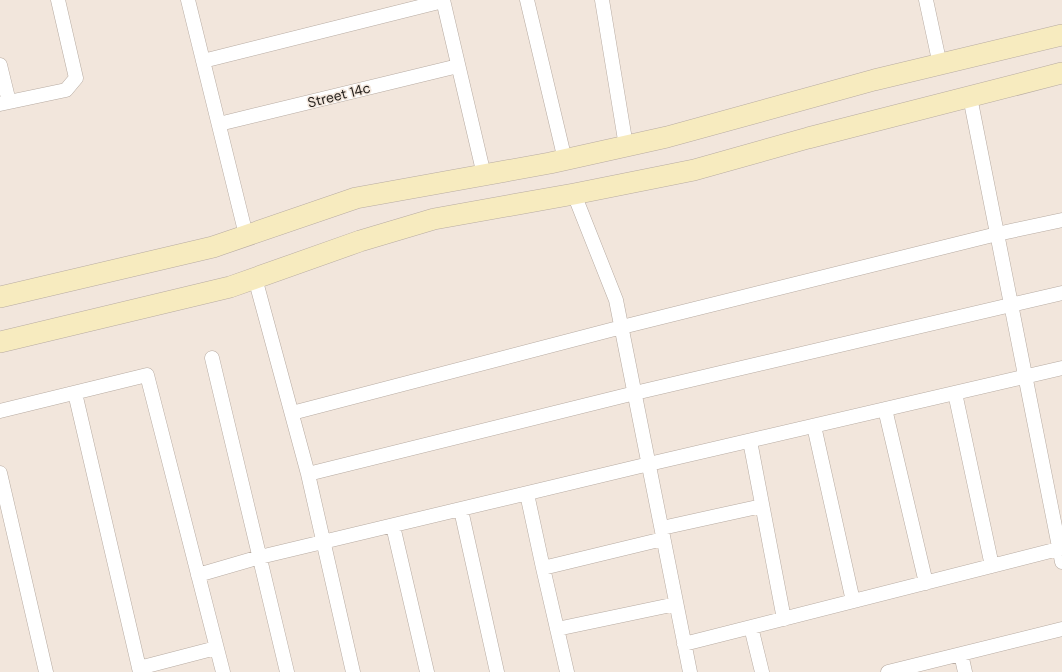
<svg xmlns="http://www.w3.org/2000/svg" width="1062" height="672" font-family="'DM Sans',sans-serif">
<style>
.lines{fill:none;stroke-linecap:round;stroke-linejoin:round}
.street-casing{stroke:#b7aba2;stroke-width:15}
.secondary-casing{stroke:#b7aba2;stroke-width:22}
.street{stroke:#fff;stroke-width:14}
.secondary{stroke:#f7ebbf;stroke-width:21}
.labels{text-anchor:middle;stroke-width:3;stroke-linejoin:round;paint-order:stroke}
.street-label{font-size:14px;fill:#221e1a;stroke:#f2e6dc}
</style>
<rect width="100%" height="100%" fill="#f2e6dc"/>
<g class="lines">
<g class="street-casing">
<path id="street" d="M188,0L246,235
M443,0L484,175
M527,0L565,160
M602,0L626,146
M926,0L940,65
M203,61L443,1
M0,65L9,102
M970,97L1062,562
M0,104L66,90L76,78L58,0
M219,124L458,66
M574,194L616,300L690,672
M255,278L308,474L635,393L1062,293
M212,358L287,672
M75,393L140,672
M955,393L992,566
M885,409L926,583
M0,411L147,375L223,672
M292,413L622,327L997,234L1062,220
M814,426L853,601
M750,441L784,619
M0,473L46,672
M308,474L353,672
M527,494L543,568L567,672
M461,510L497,672
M393,526L427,672
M662,528L762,506
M543,568L663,539
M198,575L260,557L649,464L1062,368
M751,627L762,672
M557,629L676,604
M684,644L1062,548
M961,654L965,672
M139,668L216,648
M888,672L1062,629"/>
</g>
<g class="secondary-casing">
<path id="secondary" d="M0,297L213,247L356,198L550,163L667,137L874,80L1062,35
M0,342L230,287L360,241L434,219L574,194L694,170L808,138L1062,73"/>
</g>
<use href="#street" class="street"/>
<use href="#secondary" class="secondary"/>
</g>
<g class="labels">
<g class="street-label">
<text transform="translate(339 95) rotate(-14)" y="5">Street 14c</text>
</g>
</g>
</svg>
